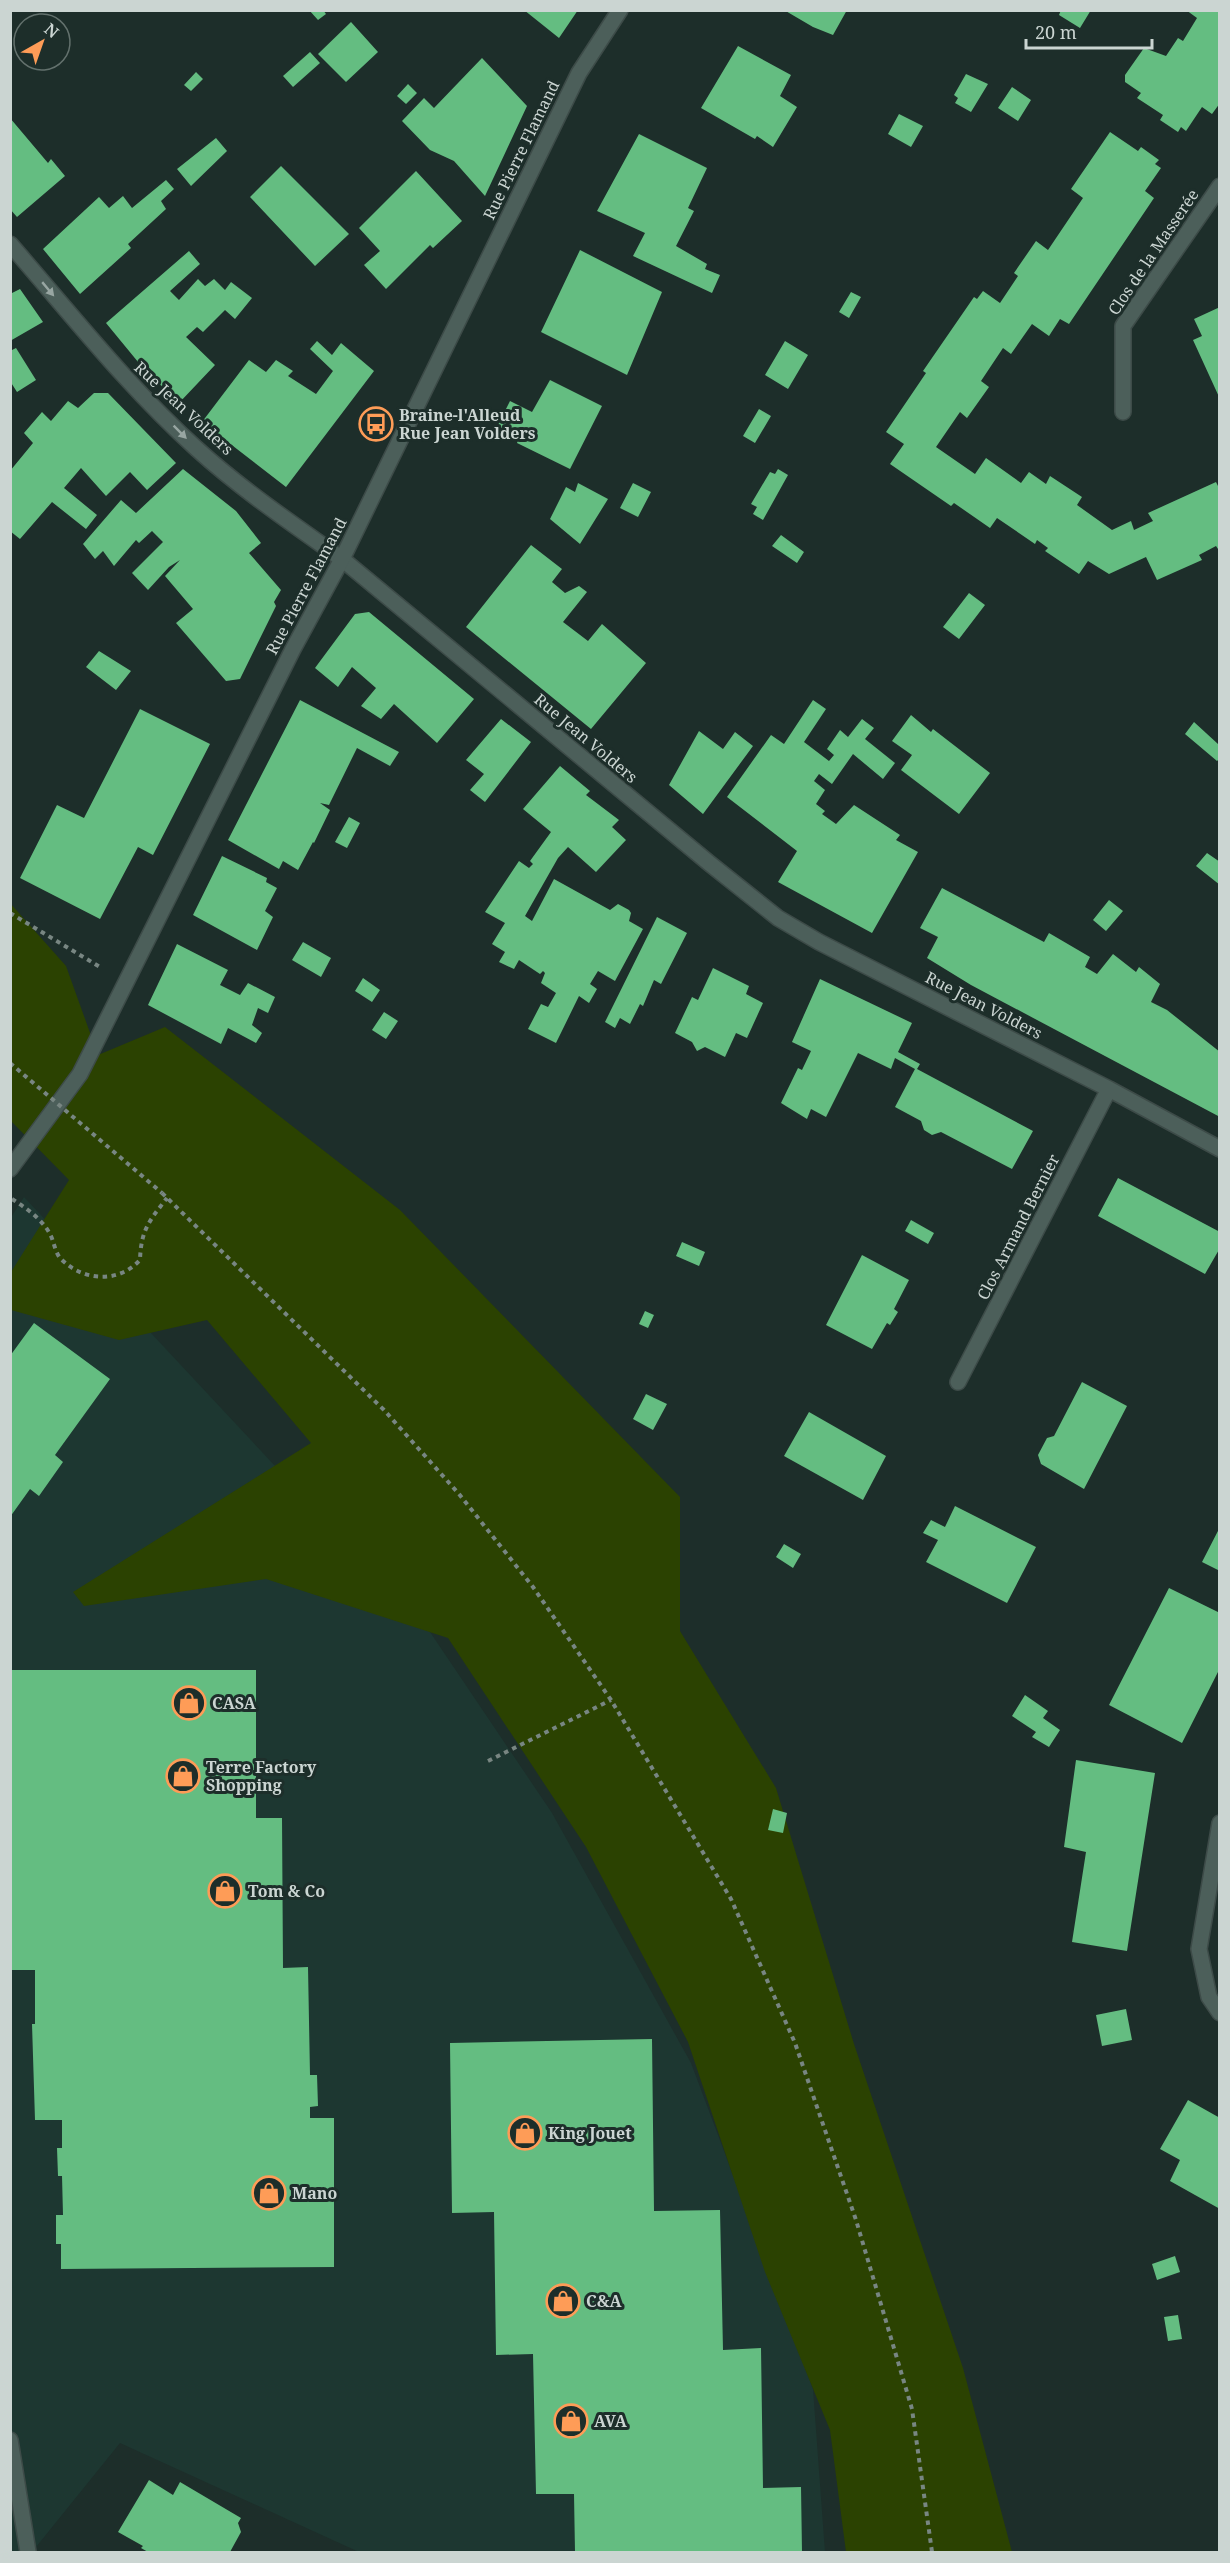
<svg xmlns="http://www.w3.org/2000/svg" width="1230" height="2563" font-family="'Noto Serif',serif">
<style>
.built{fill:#1d3731}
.green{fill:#2b4201}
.building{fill:#64bd81}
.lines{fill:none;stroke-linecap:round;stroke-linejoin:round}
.street-casing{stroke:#3d4b48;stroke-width:18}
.secondary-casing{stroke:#3d4b48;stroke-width:18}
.path{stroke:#788682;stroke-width:4;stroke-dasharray:4.5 4.5;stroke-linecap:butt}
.street{stroke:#4c5f5a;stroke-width:15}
.secondary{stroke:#4c5f5a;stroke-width:15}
.path-bridge{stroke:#788682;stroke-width:4;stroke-dasharray:4.5 4.5;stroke-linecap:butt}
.oneway{fill:#98a6a2}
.labels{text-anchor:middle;stroke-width:6;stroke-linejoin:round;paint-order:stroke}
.street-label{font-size:16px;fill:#cbd5d2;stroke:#1d2e2a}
.poi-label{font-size:16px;font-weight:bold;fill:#cbd5d2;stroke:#1d2e2a;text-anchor:start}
</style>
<rect width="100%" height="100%" fill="#1d2e2a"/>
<path class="built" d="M24,1197L430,1632L552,1813L691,2063L813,2389L825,2552H359L120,2443L32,2552H11L10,1219Z"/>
<path class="green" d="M10,903L66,966L98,1055L165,1027L400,1210L680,1497V1631L776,1788L854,2044L963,2368L1012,2552H846L830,2430L765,2272L688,2042L586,1847L448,1638L266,1579L84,1606L73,1592L311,1443L207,1320L119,1340L11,1310V1272L69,1180L11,1121Z"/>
<path class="building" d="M309,10H323L326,14L318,20Z
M524,10H578L559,38Z
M784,10H847L833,35L813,27Z
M1061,10H1091L1080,28L1059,15Z
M1186,10H1220V103L1212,114L1202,107L1186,131L1181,127L1178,132L1160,120L1163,115L1137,98L1141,93L1125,82V75L1144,48L1166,56L1178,38L1183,41L1197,18Z
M351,22L378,52L346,82L318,54Z
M738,46L791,75L780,96L797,107L773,147L757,136L755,139L701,108Z
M310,52L320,63L293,87L283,76Z
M482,58L527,106L485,196L454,161L430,150L402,121L424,98L434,108Z
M196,72L203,79L191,91L184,85Z
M966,74L988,84L971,112L955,103L958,98L954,95Z
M408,84L417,93L406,104L397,96Z
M1012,87L1031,100L1018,121L998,108Z
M899,114L923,126L911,147L888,134Z
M10,118L48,163L51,159L65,176L17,217L10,209Z
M1110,132L1138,151L1141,147L1159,160L1155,164L1161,168L1145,191L1154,198L1069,324L1060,319L1049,336L1032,324L1011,354L1003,348L981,381L989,387L967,418L960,412L936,447L975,474L986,458L1021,483L1029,472L1046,484L1050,476L1082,497L1077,505L1112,530L1131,521L1134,530L1153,521L1148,513L1216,482L1220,490V552L1216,546L1199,555L1202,560L1157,580L1146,557L1109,574L1088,561L1079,574L1045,551L1048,548L1037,540L1035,544L997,518L990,528L954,503L951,506L890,464L904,444L886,432L926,373L923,371L974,297L977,299L983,291L1000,303L1018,276L1014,273L1036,241L1048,250L1083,198L1071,189Z
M639,134L707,168L688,208L694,211L676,246L707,264L705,269L720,275L712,293L633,256L645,233L597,211Z
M216,138L227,151L191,186L177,169Z
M281,166L349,234L315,266L250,197Z
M416,171L462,221L433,248L430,245L386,289L364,265L380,251L359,228Z
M166,180L174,189L161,201L166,209L128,244L131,248L80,294L43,249L99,197L109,208L123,196L132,208Z
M580,250L662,292L627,375L541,332Z
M189,251L200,264L170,291L179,300L198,279L205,286L214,279L225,290L231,282L252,298L235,319L225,310L203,332L197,327L186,337L215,365L179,403L143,368L106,323Z
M20,289L43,322L10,341V294Z
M851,292L861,297L849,318L839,312Z
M1220,307V399L1193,340L1202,336L1194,319Z
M317,341L332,355L341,343L374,371L286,487L202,422L249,360L266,372L276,360L293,371L288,376L316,394L333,371L310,349Z
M785,341L808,355L788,389L765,375Z
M16,348L36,380L17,392L10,381V351Z
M550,380L602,406L570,469L517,443L518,440L496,429L510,401L532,412Z
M94,393H108L176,463L147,490L130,472L106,496L81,468L64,488L97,515L86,529L52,502L20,539L10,531V471L33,443L24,433L42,412L51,421L68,401L78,408Z
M759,409L771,416L755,443L743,436Z
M183,469L236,511L261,543L249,553L281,590L274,602L276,606L240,679L226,681L176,623L193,609L165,576L180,560L169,567L148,590L132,573L163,542L152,531L139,543L136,540L114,566L103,551L95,559L83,544L121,500L136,513Z
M778,469L788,475L763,520L753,514L757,507L751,504L770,472L775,474Z
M578,483L608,499L580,544L550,519L566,487L575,492Z
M633,483L651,492L638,517L620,508Z
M781,535L804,552L797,563L772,546Z
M531,545L562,569L552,582L565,593L579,586L587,592L563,622L588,641L602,624L646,663L591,729L466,627Z
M969,593L985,605L959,639L943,627Z
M369,612L474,699L437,743L394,704L381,719L361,706L376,688L352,667L338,687L315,668L355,614Z
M99,651L131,671L116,690L86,667Z
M300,700L399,752L390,766L357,748L329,805L320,803L330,810L314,843L313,842L298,870L283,861L279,869L228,840Z
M813,700L826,709L804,742L829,761L834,755L827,749L840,730L848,737L862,719L874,728L865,739L895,763L883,779L853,754L832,784L819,774L814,781L825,790L816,804L825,811L822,814L836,824L854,805L900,835L896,840L918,852L872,933L778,882L797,851L727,797L771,735L784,744Z
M140,709L210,744L153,855L138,847L100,919L20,878L57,805L84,818Z
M911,715L931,732L933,729L990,773L959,814L901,770L912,755L892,741Z
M501,719L531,742L485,802L470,790L484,774L466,760Z
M1194,722L1218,744L1220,742V758L1217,761L1185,734Z
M699,731L723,749L735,732L753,746L703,814L669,785Z
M560,766L590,791L586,795L619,820L612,827L626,840L596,872L568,847L558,858L525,916L532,921L554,879L610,910L618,904L629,910L631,913L629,921L643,929L615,981L598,971L590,984L597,989L589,1003L579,996L556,1043L528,1029L541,1004L548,1007L556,993L541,983L545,973L543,971L540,974L519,960L514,969L499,962L505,952L492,944L505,923L485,912L519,861L529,868L533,864L530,861L551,832L523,809Z
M349,817L360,823L347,848L335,842Z
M1207,853L1220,862V885L1196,866Z
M222,856L267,878L266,882L277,888L265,911L273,917L257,950L193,915Z
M942,888L1044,942L1049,933L1090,957L1085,967L1097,974L1113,954L1136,972L1139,967L1160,984L1151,1002L1167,1010L1220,1052V1117L971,985L927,958L938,937L920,928Z
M1109,900L1123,911L1106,931L1093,920Z
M657,917L687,933L661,984L654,980L643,1006L640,1004L630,1024L620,1018L615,1028L605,1022Z
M303,942L331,958L321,977L292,960Z
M177,944L228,970L220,985L240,995L248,983L275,997L268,1013L258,1008L252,1025L262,1033L256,1043L228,1028L221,1044L148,1005Z
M713,968L749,986L746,994L763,1003L747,1038L736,1033L725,1057L705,1047L697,1051L692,1042L675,1033L692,997L698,1000Z
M363,978L380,990L372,1002L355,991Z
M820,979L912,1023L898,1052L920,1064L917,1069L1033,1131L1012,1169L941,1132L932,1135L924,1130L921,1121L895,1107L915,1069L895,1058L891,1069L858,1053L826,1117L811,1109L807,1119L781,1103L798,1068L802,1070L811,1051L792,1042Z
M384,1012L398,1021L386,1039L372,1030Z
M1118,1178L1220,1232V1248L1205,1274L1098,1216Z
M911,1220L934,1233L928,1244L905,1231Z
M682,1242L705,1252L699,1266L676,1256Z
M862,1255L909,1280L894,1309L898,1312L890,1325L887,1323L872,1349L826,1325Z
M645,1311L654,1315L648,1328L639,1324Z
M34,1323L110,1379L55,1455L63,1462L39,1496L30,1489L10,1517V1356Z
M1082,1382L1127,1406L1084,1489L1041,1464L1038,1455L1047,1438L1054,1436Z
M646,1394L667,1404L653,1430L633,1419Z
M809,1412L886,1456L863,1500L784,1456Z
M955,1506L1036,1547L1007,1603L926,1562L938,1540L923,1533L931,1520L945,1527Z
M1220,1527V1571L1202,1562Z
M784,1544L801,1554L793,1568L776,1557Z
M1169,1588L1220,1613V1668L1182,1743L1109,1705Z
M10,1670H256V1818H282L283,1968L308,1967L310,2075H317L318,2106L310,2107V2118H334V2267L61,2269V2244H56V2215H63L62,2176H58L57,2148H62V2120H35L32,2024H35V1970H10Z
M1025,1695L1048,1711L1043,1718L1060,1730L1049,1747L1032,1737L1036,1732L1012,1716Z
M1076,1760L1155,1773L1127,1951L1072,1942L1086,1852L1064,1847Z
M773,1809L787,1813L783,1833L768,1830Z
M1126,2009L1132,2040L1102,2046L1096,2015Z
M652,2039L654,2211L720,2210L723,2350L761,2348L763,2488L801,2487L802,2552H575L574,2494H536L533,2354L496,2355L494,2212L452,2213L450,2043Z
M1188,2100L1220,2118V2209L1170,2181L1180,2160L1160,2149Z
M1175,2256L1180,2272L1157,2280L1152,2264Z
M1178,2315L1182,2339L1168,2341L1164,2317Z
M149,2480L173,2495L180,2482L241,2518L238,2523L241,2532L230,2552H148L141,2548L143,2546L118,2532Z"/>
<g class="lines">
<g class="street-casing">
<path id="street" d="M10,244C71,314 128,387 197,449C241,489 294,525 342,559L709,863L778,918L819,942L1109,1089L1220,1149
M1123,412V326L1220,186
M958,1382L1109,1089
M1220,1823L1199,1949L1209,1997L1220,2013"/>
</g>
<g class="secondary-casing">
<path id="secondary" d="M10,1169L80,1074L293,649L342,559L579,73L620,10
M10,2440L28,2552"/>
</g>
<path class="path" d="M10,913L100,967
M162,1193L384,1410L459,1494L533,1587L611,1700L731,1899L795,2043L856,2220L912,2409L932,2552
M12,1199C26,1208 42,1219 50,1234C54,1241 55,1253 61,1259C84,1282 119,1283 140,1260C141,1230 149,1221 167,1198
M488,1761L611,1700"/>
<use href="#street" class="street"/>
<use href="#secondary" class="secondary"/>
<path class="path-bridge" d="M10,1063L162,1193"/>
</g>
<defs><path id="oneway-solid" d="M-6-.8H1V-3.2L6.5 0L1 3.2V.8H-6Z" transform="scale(1.5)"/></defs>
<g class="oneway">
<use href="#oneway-solid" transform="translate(48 289) rotate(50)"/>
<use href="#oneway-solid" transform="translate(180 432) rotate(45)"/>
</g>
<defs>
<g id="bus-ring" transform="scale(1.725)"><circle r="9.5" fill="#1d2e2a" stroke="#fe9c57" stroke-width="1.5"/><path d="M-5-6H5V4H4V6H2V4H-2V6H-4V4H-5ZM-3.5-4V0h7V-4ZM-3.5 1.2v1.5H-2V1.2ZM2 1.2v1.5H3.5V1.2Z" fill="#fe9c57"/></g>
<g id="shop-ring" transform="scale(1.725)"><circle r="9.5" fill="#1d2e2a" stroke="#fe9c57" stroke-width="1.5"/><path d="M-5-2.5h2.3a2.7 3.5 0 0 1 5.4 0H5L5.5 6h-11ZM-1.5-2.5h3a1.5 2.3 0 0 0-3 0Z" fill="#fe9c57"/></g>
</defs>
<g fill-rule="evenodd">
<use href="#bus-ring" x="376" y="424"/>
<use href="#shop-ring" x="189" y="1703"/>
<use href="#shop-ring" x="183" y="1776"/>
<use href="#shop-ring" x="225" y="1891"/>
<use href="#shop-ring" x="525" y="2133"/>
<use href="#shop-ring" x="269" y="2193"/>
<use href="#shop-ring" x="563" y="2301"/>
<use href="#shop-ring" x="571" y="2421"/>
</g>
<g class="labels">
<g class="street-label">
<text transform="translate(521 150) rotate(-64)" y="6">Rue Pierre Flamand</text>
<text transform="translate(1153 252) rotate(-56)" y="6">Clos de la Masserée</text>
<text transform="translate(184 408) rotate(43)" y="6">Rue Jean Volders</text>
<text transform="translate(306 586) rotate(-62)" y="6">Rue Pierre Flamand</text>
<text transform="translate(586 738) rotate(40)" y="6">Rue Jean Volders</text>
<text transform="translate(984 1005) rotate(27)" y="6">Rue Jean Volders</text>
<text transform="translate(1018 1227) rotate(-63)" y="6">Clos Armand Bernier</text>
</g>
<g class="poi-label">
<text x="399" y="421">Braine-l'Alleud<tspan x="399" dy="18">Rue Jean Volders</tspan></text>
<text x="212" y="1709">CASA</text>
<text x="206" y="1773">Terre Factory<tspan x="206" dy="18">Shopping</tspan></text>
<text x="248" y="1897">Tom &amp; Co</text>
<text x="548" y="2139">King Jouet</text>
<text x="292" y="2199">Mano</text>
<text x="586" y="2307">C&amp;A</text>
<text x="594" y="2427">AVA</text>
</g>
</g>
<rect width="1230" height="2563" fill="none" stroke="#cbd5d2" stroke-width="24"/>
<g transform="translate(42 42) rotate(40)"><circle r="28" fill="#1d2e2a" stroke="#63716d" stroke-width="1.5"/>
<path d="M0-4.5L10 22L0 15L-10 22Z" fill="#fe9c57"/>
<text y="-9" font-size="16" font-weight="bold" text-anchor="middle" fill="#cbd5d2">N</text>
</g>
<path d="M1026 39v9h126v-9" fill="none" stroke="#cbd5d2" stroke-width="3"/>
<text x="1035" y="39" font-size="18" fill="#cbd5d2" stroke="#1d2e2a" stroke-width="4.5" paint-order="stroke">20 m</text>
</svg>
